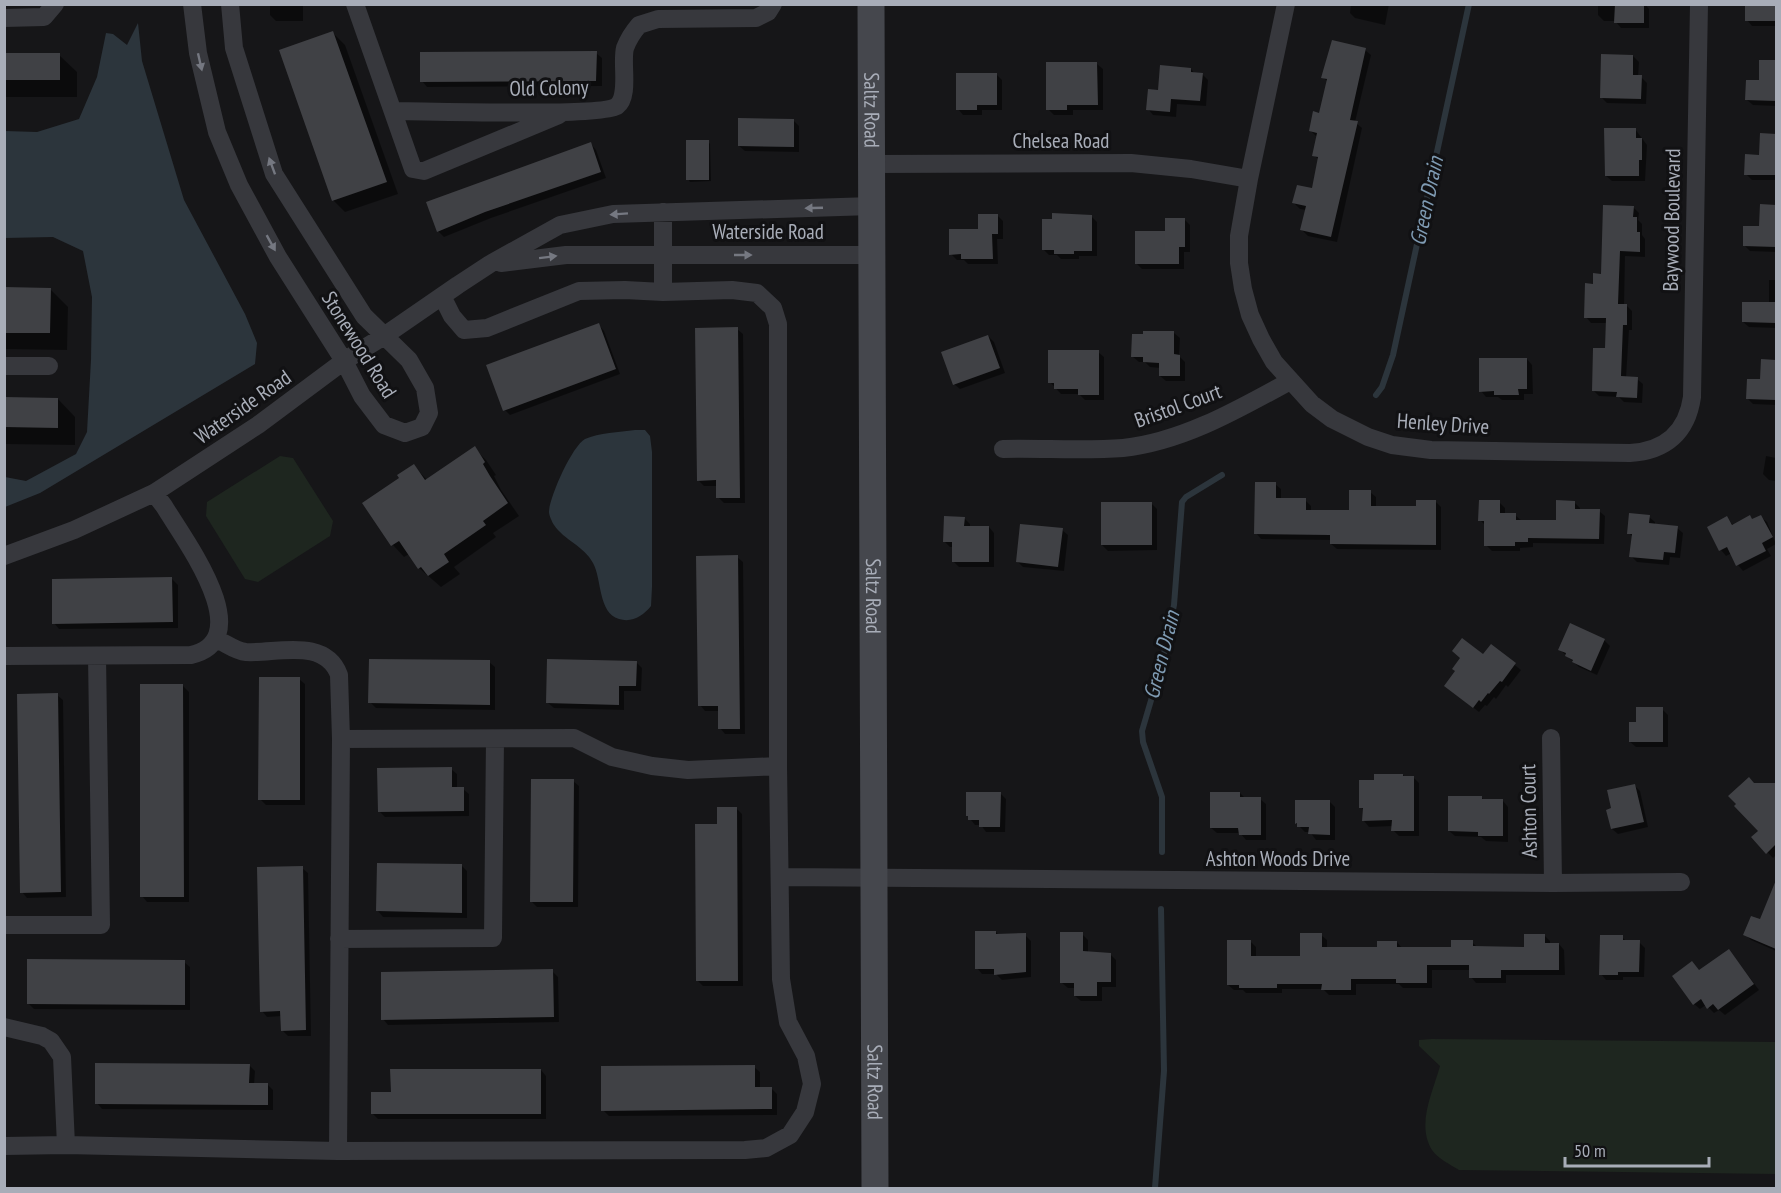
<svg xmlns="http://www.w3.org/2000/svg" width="1781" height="1193" font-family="'PT Sans Narrow',sans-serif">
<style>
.green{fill:#1e261f}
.water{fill:#2c353c}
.shadow{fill:#0007}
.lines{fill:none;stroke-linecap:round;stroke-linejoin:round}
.stream{stroke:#2c353c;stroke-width:6}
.building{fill:#404145}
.street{stroke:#37383d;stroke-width:18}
.secondary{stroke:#45474d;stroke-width:27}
.oneway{fill:#757881}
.labels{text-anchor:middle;stroke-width:6;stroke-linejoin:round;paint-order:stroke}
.street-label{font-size:21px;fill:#a8adb8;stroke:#111113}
.water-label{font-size:22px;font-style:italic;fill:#7f9bb3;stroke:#111113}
</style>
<rect width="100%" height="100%" fill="#161618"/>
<path class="green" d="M280,456L293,458L333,521L330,536L258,582L245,579L206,516L207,502Z
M1431,1039L1776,1042V1174L1459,1170C1451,1165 1437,1158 1432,1150C1416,1124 1433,1092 1440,1066L1419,1046V1040Z"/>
<path class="water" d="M138,23L142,61L184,200L245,314L257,343L255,364L40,493L5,507V477L26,481L76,454L87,432L91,360L92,297L83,251L53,237L5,238V131L37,132L79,119L97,77L106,33L113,34L127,45Z
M635,430H645L650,436L652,452V587L651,606C643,616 632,623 619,619C598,613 602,579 593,563C584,546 564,540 554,525C552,522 549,515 549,512C549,498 572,446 585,439C599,433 619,432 635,430Z"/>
<path class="shadow" d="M270,4H303V21H276L270,15Z
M423,4H615L423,5Z
M1351,4H1389L1385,25L1355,18L1350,13Z
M1598,4H1645L1649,9V28H1621L1615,21H1604L1598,15Z
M1747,4H1776V26H1752L1747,20Z
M333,33L345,45L398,194L345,212L333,200Z
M1365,50L1371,55L1355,122L1362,128L1337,242L1308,236L1302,230L1306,210L1300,209L1294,203L1313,190L1319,160L1314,155L1317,137L1311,131L1320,115L1328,82L1323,77Z
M596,53L602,58V86L427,87L422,81Z
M4,54L59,55L77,72V97H4Z
M1633,56L1639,62L1638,77H1641L1647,83L1646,104L1607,103L1601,97Z
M1760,61H1776V106L1753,105L1747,100L1760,81Z
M1097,64L1103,69V110H1073V115H1054L1048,109Z
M1191,69L1195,74H1202L1208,80L1206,106L1177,104L1176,117L1153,115L1148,109L1160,92Z
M997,75L1002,80V110H982V115H963L958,109Z
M793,120L799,126V152L745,151L739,146Z
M1635,129L1647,145L1645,181H1612L1606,176Z
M1761,135H1776V180H1752L1746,174L1761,156Z
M708,141L710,144L711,181L690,182L688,179Z
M591,144L596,150L606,178L491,218L444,237L438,231Z
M1761,206H1776V252L1750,251L1744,245L1761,228Z
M1633,207L1639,213L1638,220L1642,224V235L1645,239V257L1625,256L1624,306H1627L1632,311V330H1629L1626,378L1637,379L1643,384L1642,403L1624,402L1619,397L1599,396L1593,390L1607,350L1608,323H1591L1586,317L1594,285L1603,275Z
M997,215L1003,221V239H997L998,264H968L964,260H957L951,254Z
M1091,216L1097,222V256H1079V259H1061L1057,255H1049L1044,250Z
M1184,219L1190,225V252H1184V269H1142L1136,263L1167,232Z
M1769,280H1776V328L1749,327L1743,322L1769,304Z
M4,289H50L68,307L67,350L4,349Z
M599,325L604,331L620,374L510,415L505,410Z
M737,329L743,334L745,503H724L718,497V486H704L698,480Z
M1174,333L1180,338L1179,356L1185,362V381H1166L1160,376V368L1150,367L1145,362H1139L1133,357Z
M988,336L994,342L1005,373L960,389L954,384Z
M1098,352L1104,357V400H1085L1079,394H1061L1050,382Z
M1527,359L1532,365L1533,394H1524V400H1502L1498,397H1486L1481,391Z
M1762,361H1776V405L1753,404L1748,399L1762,380Z
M4,399H58L75,417V445L4,444Z
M474,448L486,460L496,475L494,476L501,490L519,516L493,533L496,537L454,567L460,574L441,587L419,568L409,554L404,557L393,545L364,503L401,478L414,466L427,480Z
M1766,456L1776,458V481L1769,480L1763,474Z
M1275,484L1281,489V500H1305L1311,506V511H1351L1370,492L1376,497V508H1418L1435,501L1441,507V550L1337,549L1331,544V540L1261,539L1256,533Z
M1499,502L1505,508V515H1515L1522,521H1557L1574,502L1580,508V510L1599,511L1605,516L1604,544L1533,543V547L1520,548V551H1492L1486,545V526L1480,520Z
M1151,503L1157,509V550L1108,551L1102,545Z
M1649,517L1655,522V525L1677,528L1683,533L1680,558L1670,557L1669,565L1637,562L1631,556L1633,537L1629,533Z
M1761,517L1767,522L1776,544L1767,549L1771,556L1743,571L1738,565L1732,553L1726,556L1721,550L1727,518L1734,526Z
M964,518L970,524V527H989L994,533V567H959L953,561L954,547H950L945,542Z
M1062,530L1068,535L1064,571L1023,567L1017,561Z
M737,557L743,562L745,734H725L720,728L719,711H705L700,705Z
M172,579L178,585V628L59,629L54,623Z
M1604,640L1610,646L1597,675L1579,667L1559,649Z
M1491,646L1521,670L1508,687L1506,685L1496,699L1494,697L1487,706L1485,705L1479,712L1452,691L1462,659L1484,656Z
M489,662L495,667V710L376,708L370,702Z
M636,662L642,668L641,691H624V710L554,708L548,703Z
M299,679L305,684V805H266L260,799Z
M183,686L189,692V902H147L142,896Z
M57,695L63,700L66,897L27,898L22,892Z
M1662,709L1668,715V747H1636L1630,742L1638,723Z
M451,769L457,774V789H463L469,794V816L385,817L379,811Z
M1403,775L1405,777H1413L1419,783V836H1399L1393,830V826L1369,827L1364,821V810L1361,807Z
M573,781L579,786L578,907H537L532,902Z
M1776,783V855L1773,858L1753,837L1760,831L1738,804L1754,785H1774Z
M1635,786L1640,791L1648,827L1618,834L1612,829L1613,809Z
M1000,793L1006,799L1005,832H986L981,825H975L967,815Z
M1240,793L1245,798L1260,799L1266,804V840H1246L1240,833H1217L1211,828Z
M1482,798L1485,801H1503L1508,807V842L1486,841L1481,837L1455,836L1449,831Z
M1329,801L1335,807V840H1316L1310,832H1305L1296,823Z
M736,808L742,814L743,986H703L698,981Z
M462,866L467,871V918L383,917L378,911Z
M302,868L308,873L311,1036H288L282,1030V1016L267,1017L262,1011Z
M1776,895V951L1751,940L1745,934L1761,921L1772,906Z
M996,932L999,935H1025L1031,941V977L1002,980L996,974H982L977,968Z
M1082,934L1088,940V953L1110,954L1116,960V987H1102V1001H1081L1075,996V988H1068L1062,983Z
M1321,935L1327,940V948H1378L1397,942L1402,948L1452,949L1472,942L1478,948H1526L1545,936L1550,941V944H1559L1564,950L1565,975H1506V983H1476L1471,977V970H1432V988H1403L1399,984H1356V995H1329L1323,989H1282V993H1246L1243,990H1234L1228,985L1250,941L1256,947V958H1302Z
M1622,937L1627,942H1639L1645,948L1644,977H1623V980H1606L1601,974Z
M1734,957L1759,990L1725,1015L1719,1010L1714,1013L1706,1005L1700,1009L1694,1004L1692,963L1700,972Z
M184,962L190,967V1010L34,1009L28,1003Z
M552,971L558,977L559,1022L388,1025L383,1019Z
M249,1065L255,1071L254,1085H268L273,1090V1110L102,1109L97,1103Z
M754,1067L760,1072V1088H771L777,1094V1115L609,1116L603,1110Z
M541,1070L546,1076V1119H378L372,1113L392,1094Z"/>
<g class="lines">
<path class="stream" d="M1376,395L1382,387L1393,355L1469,4
M1162,852V797L1143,742L1142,731L1162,663L1174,605L1182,502L1186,497L1222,475
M1155,1188L1164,1071L1161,909"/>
</g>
<path class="building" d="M1615,4H1644V23H1614Z
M1745,4H1776V21H1745Z
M333,31L387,182L332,201L279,50Z
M1332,40L1366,48L1350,120L1358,121L1331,237L1300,230L1306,206L1292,203L1297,185L1312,188L1318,157L1312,156L1317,133L1309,131L1313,111L1319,113L1327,79L1321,78Z
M597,51L596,81L420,82V52Z
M4,53H60V80H4Z
M1601,54L1633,55V75H1642L1641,99L1600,98Z
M1759,60H1776V101L1745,100L1746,80H1759Z
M1046,62H1097L1098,105H1067V110H1046Z
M1160,65L1191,68V72L1203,73L1200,101L1171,99L1170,112L1146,110L1148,89L1158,90Z
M956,73H997V105H977V110H956Z
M738,118L794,119V147L738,146Z
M1604,128H1636V138H1642V160H1639V176H1605Z
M1760,133L1776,134V175H1744L1745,154L1759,155Z
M686,140H709V180H686Z
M591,142L601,172L485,212L437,232L426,202Z
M1760,204L1776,205V247L1743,246V226H1759Z
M1603,205L1634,206L1633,217H1637V232H1640V252L1620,251L1618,304H1627V325H1623L1621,376L1638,377L1637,398L1616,397L1617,392L1592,391L1593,348H1605L1606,318H1584L1585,283L1593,284V273L1601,274Z
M1052,213L1092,215V251H1074V254H1054V250H1042V219H1052Z
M978,214H998V234H992L993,259H961V254L949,255V229H978Z
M1165,218H1185V247H1179V264H1135V231H1165Z
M4,287L51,288L50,333H4Z
M1742,302H1776V323L1742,322Z
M599,323L616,369L503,411L486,365Z
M738,327L740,498H716V480L697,481L695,328Z
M1143,331H1174V354L1180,355V376H1159V363L1143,362V357H1131L1132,334H1143Z
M988,335L1000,368L953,385L941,352Z
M1048,350H1099V395H1078V389H1054V383H1048Z
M1479,358H1527V389H1518L1519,395H1494V391L1479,392Z
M1761,359L1776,360V400L1746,399L1747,379H1760Z
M4,397L58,398V428L4,427Z
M475,446L485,462L483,464L490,476L508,503L483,521L486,525L444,554L449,562L428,576L421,567L418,569L399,541L391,546L362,503L399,478L397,475L414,464L425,480Z
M1255,482H1276V498H1306V510H1349V490H1371V506H1416V500H1436V545L1330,544V535L1254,534Z
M1479,500H1500V513H1516V520H1556V500L1575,501V509H1600L1599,539L1528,538V542H1515V546H1484V521H1478Z
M1101,502H1152V545H1101Z
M1629,513L1650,515L1649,523L1678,526L1675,553L1664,552L1663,560L1629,557L1632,534H1627Z
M1750,515L1752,519L1761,515L1773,537L1762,543L1766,551L1736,566L1727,547L1719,551L1707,527L1727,516L1732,525Z
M944,516L965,517L964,526H989V562H952V542H943Z
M1020,524L1063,528L1058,567L1016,562Z
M738,555L740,729H718V706H698L696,556Z
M172,577L173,622L52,624V579Z
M1570,623L1605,639L1591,671L1572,662L1573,660L1565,656L1566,653L1558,650Z
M1462,638L1483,654L1491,644L1516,663L1502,682L1500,681L1489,694L1488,693L1481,702L1479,700L1473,708L1444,686L1455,671L1452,669L1460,658L1452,651Z
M369,659L490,660V705L368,703Z
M547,659L637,661L636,686H619V705L546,703Z
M259,677H300V800H258Z
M140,684H183L184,897H140Z
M58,693L61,892L20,893L17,694Z
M1636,707H1663V742H1629V722H1636Z
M452,767V787H464V811L378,812L377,768Z
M1374,774H1403V776H1414V831H1391L1392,820L1362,821L1363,808H1359V780H1374Z
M1749,777L1754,783H1776V844L1766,854L1751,837L1758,831L1734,806L1736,804L1728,796Z
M531,779H574L573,902H530Z
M1635,784L1644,822L1611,829L1606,810L1611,808L1607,790Z
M966,792H1001L1000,827H979V820H968V816H966Z
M1210,792H1240V797H1261V835H1239L1238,828H1210Z
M1448,796H1482V799H1503V836H1478V832L1448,831Z
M1295,800H1330V835L1308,834L1309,827H1297V823L1295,824Z
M717,807H737L738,981H696L695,824H717Z
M377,863L462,864V913L376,911Z
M303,866L306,1030L281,1031L280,1011L260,1012L257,867Z
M1776,880V949L1743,935L1751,916L1760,919Z
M975,931H996V934L1026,933V972L994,975V969H975Z
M1060,932H1083V951L1111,953V982H1097V996H1074V983H1060Z
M1300,933H1322V947H1377V941H1397V947H1451V940H1473V946L1524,947V934H1545V943H1559V970H1501V978H1469V965H1427V983H1396V979H1351V990H1321L1322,984H1277V988H1239V985H1227V940H1251V956H1300Z
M1600,935H1623V940H1640L1639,972H1618V975H1599Z
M1729,949L1754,984L1718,1010L1713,1004L1707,1009L1701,999L1693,1005L1672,976L1692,961L1699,970Z
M27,959L185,960V1005L27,1004Z
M553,969L554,1017L381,1020V972Z
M95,1063L250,1064L249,1083H268V1105L95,1104Z
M755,1065V1087H772V1109L601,1111V1066Z
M390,1069H541V1114H371V1092H391Z"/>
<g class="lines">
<path class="street" d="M192,4L198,53L217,132L239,185L278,257L344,361L362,396L384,425L405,433L422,427L429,413L425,388L409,360L364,316L274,174L234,48L230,4
M355,4L413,169L424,171L559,115
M1286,4L1249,179L1239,236V263L1243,289L1250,315L1261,339L1274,362L1312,404L1332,419L1368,437L1392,445L1431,450L1630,453C1666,451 1687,432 1692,397L1699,4
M4,18L44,17L55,4
M394,111C424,111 603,117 617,106C630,96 621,63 625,48C628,40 633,32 639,25L658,19L756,18L768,12L773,4
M872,164L1131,163L1191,169L1249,179
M501,263L566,255H872
M663,292V212
M4,366H49
M1003,449C1041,448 1086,451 1123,448C1182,442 1239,409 1290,381
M4,556L74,530L154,493L258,425L344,361L384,336L458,285L490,264L560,225L613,214L872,206
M216,639C226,643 235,651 246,652C276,654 325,637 339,675L341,739L338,1151
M4,656L191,655C260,639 183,538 164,506L154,493
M1551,738L1553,883
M341,739L574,738L612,757L652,766L688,770L778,766
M780,877L1553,883L1681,882
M4,925H101L97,656
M339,939L493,938L495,739
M4,1027L42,1036L51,1041L62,1057L66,1145
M4,1146L66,1145L338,1151L745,1150L766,1148L790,1135L805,1112L812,1084L806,1056L788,1022L781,979L778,766V324L773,308L757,293L732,290L663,292L625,290L579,291L487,328L464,330L452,316L442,296"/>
<path class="secondary" id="s1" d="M871,4L875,1188"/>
</g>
<defs><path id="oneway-solid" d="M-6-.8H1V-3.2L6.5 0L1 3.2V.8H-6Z" transform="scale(1.5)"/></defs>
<g class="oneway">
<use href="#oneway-solid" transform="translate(200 62) rotate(77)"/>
<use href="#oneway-solid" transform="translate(272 166) rotate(-110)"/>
<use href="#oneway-solid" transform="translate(814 208) rotate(178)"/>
<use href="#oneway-solid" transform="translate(619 214) rotate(176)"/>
<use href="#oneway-solid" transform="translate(271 243) rotate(61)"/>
<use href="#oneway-solid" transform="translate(743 255)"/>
<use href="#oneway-solid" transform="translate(548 257) rotate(-7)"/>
</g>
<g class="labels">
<g class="street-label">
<text transform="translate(549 88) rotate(-1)" y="7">Old Colony</text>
<text dy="7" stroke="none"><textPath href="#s1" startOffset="106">Saltz Road</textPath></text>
<text x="1061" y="148">Chelsea Road</text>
<text transform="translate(1672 220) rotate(-89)" y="7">Baywood Boulevard</text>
<text x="768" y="239">Waterside Road</text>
<text transform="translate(359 345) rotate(58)" y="7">Stonewood Road</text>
<text transform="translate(1178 406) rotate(-20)" y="7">Bristol Court</text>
<text transform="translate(243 407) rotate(-35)" y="7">Waterside Road</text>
<text transform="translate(1443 424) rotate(4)" y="7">Henley Drive</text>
<text dy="7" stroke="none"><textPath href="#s1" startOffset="592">Saltz Road</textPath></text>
<text transform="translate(1529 811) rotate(-91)" y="7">Ashton Court</text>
<text x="1278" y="866">Ashton Woods Drive</text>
<text dy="7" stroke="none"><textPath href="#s1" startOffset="1078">Saltz Road</textPath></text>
</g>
<g class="water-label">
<text transform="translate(1426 201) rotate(-78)" y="8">Green Drain</text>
<text transform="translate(1161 655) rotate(-76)" y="8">Green Drain</text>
</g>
</g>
<rect width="1781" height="1193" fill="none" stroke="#a8adb8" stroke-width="12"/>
<path d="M1565 1157v9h144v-9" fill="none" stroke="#a8adb8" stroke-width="3"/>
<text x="1574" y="1157" font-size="18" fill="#a8adb8" stroke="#111113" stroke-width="4.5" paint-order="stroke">50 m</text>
</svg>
